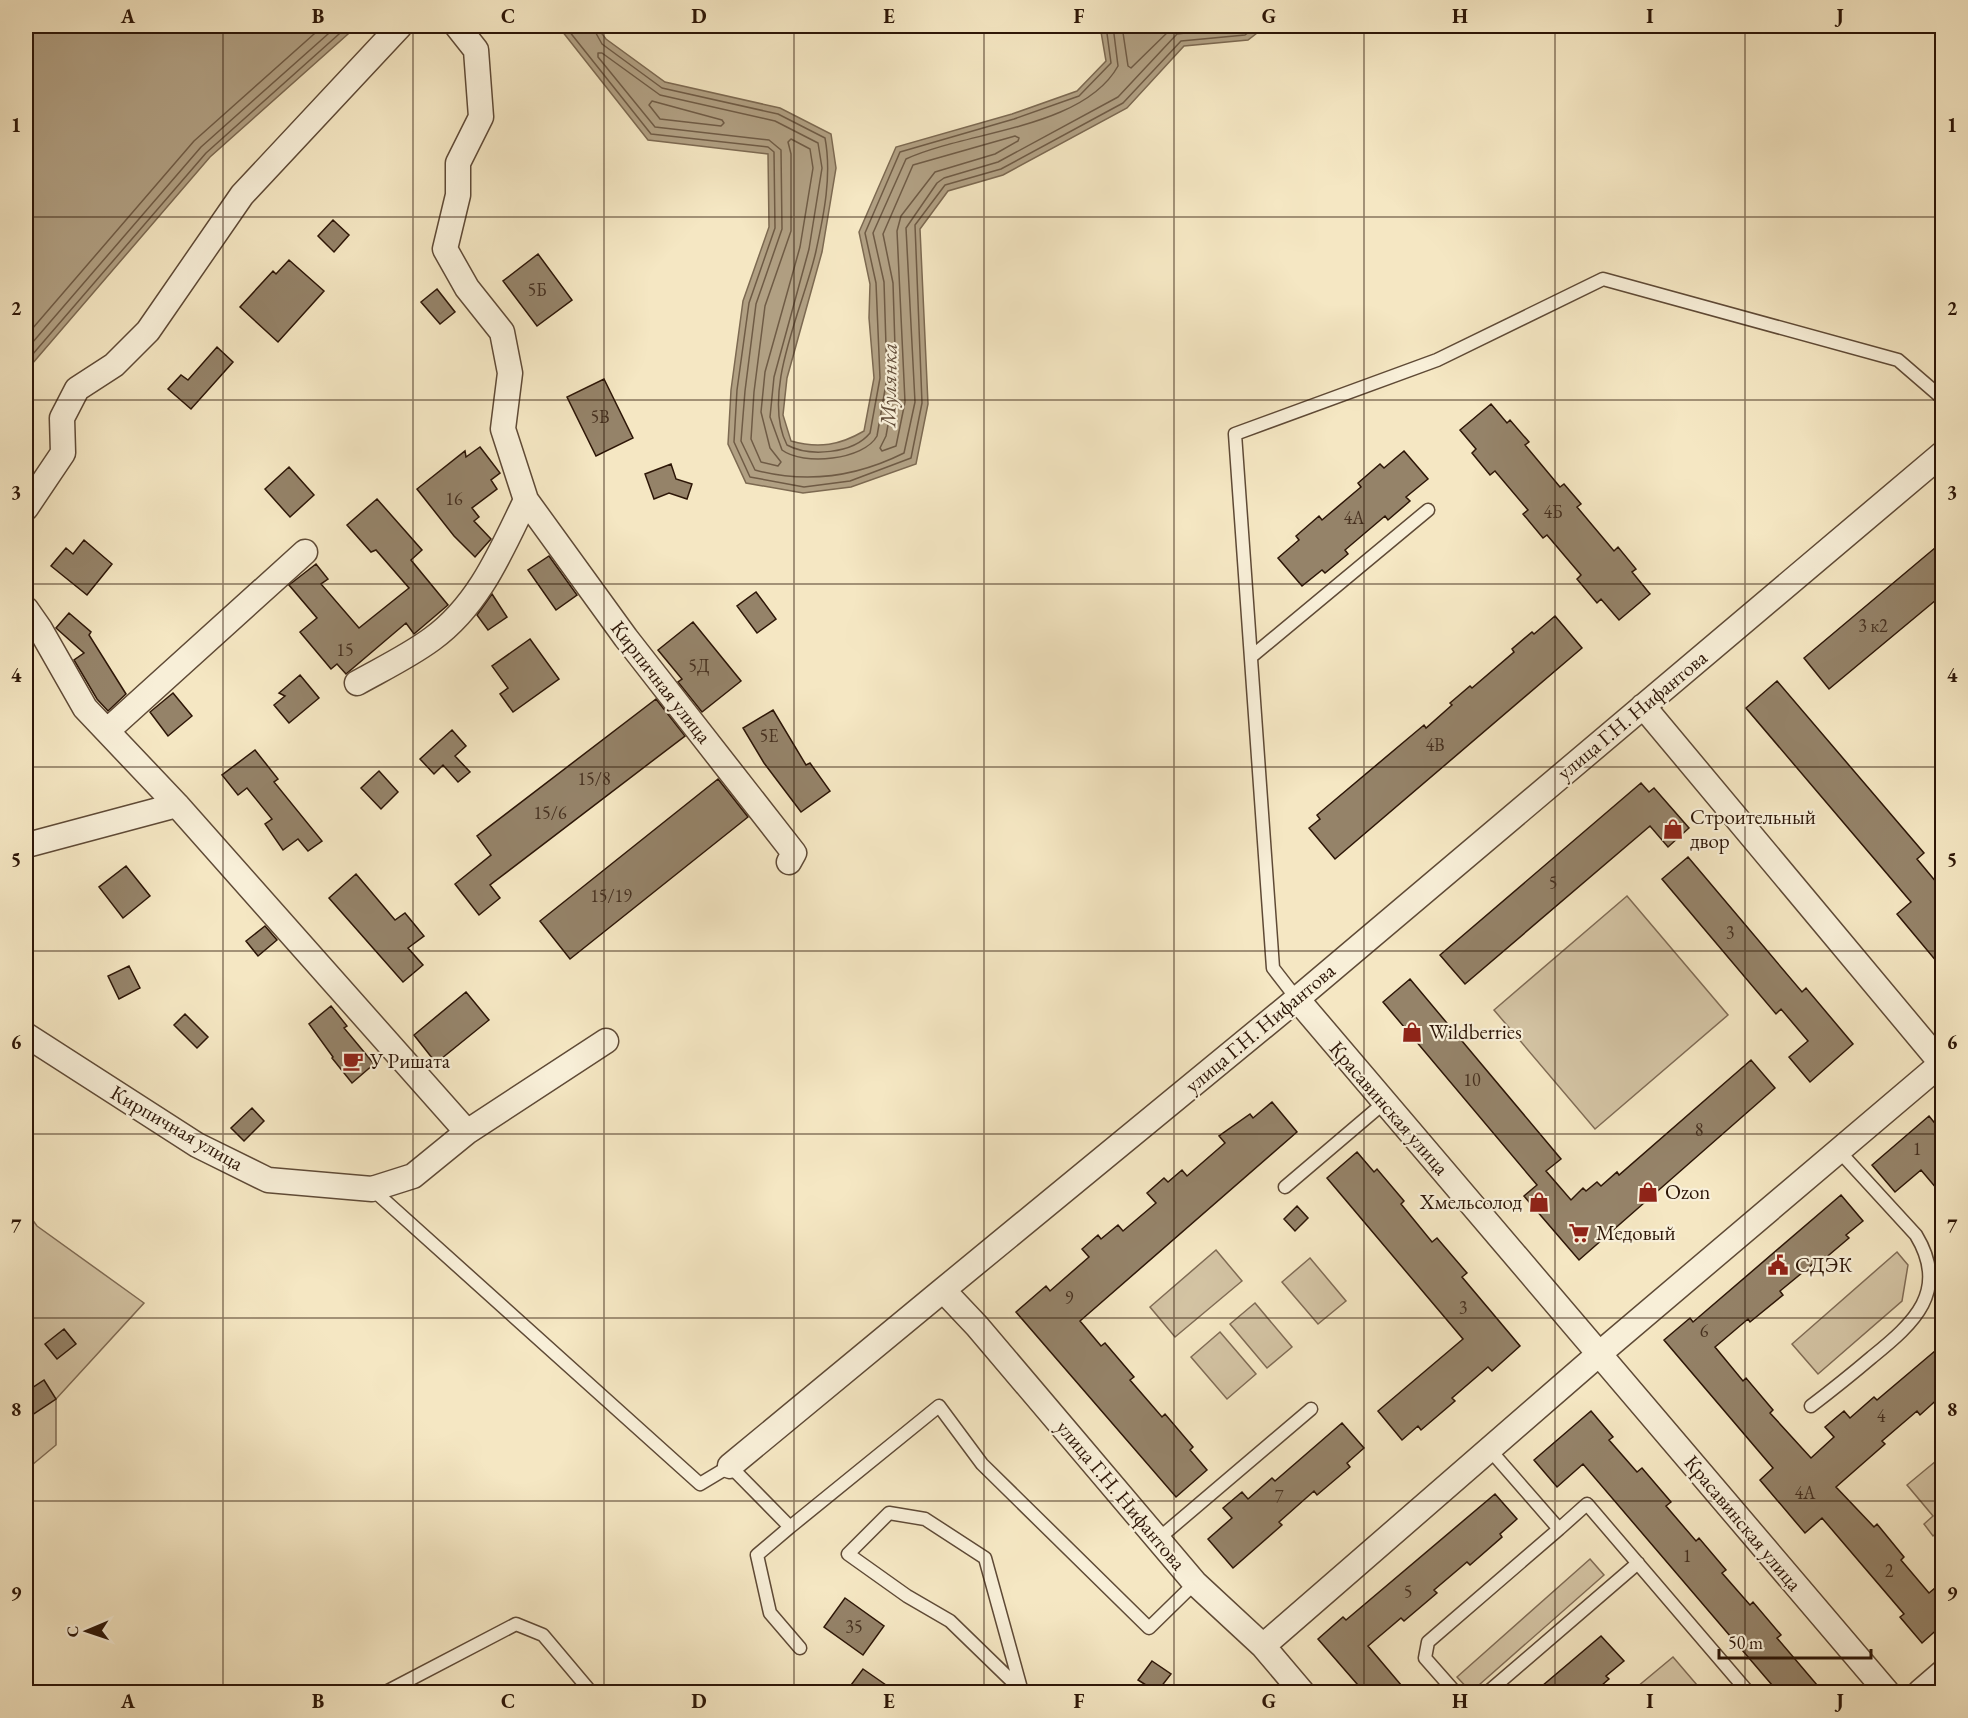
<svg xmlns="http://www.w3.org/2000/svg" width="1968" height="1718" font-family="'EB Garamond',serif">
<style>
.green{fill:#d3c3a3;stroke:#806c55;stroke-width:1.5}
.water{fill:#b1a083;stroke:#7c6951;stroke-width:1.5}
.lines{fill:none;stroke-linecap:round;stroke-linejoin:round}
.shore{stroke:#6f5b45;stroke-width:1.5}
.building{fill:#958369;stroke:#2d1607;stroke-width:1.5}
.service-casing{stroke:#5f4a36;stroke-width:15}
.minor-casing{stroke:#5f4a36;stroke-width:27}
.service{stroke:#f8efd8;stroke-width:12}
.minor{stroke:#f8efd8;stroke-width:24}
.grid{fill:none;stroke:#2d1607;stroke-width:1.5;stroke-opacity:0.55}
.labels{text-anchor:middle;stroke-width:4.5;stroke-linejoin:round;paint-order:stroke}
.number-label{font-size:18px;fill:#473120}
.street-label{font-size:21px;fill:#2d1607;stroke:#f8efd8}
.poi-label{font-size:21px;fill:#2d1607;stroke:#f8efd8;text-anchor:start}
.water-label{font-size:22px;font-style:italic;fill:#624d39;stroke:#f8efd8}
.neatline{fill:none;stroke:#2d1607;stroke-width:2}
.grid-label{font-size:20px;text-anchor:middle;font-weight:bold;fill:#2d1607}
</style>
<rect width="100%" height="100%" fill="#f5e7c3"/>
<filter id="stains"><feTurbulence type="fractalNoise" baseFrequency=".00333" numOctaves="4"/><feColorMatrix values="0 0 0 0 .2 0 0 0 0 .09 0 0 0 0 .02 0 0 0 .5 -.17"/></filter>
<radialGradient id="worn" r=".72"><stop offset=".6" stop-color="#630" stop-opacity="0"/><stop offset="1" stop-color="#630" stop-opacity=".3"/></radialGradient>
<path class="green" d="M1627,896L1728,1015L1595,1129L1494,1010Z
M26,1211L37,1226L144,1303L56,1399V1445L26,1470Z
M1216,1250L1242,1281L1175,1337L1150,1307Z
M1897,1252L1908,1265L1902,1301L1818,1374L1792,1344Z
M1310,1258L1346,1301L1318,1324L1282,1282Z
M1255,1303L1292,1347L1267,1368L1230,1324Z
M1220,1332L1256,1374L1227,1399L1191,1357Z
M1942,1456V1528L1933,1536L1924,1524L1933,1516L1907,1485Z
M1590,1559L1604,1575L1471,1692L1457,1677Z
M1673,1657L1703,1692H1631Z"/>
<path class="water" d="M26,26H357L210,157L26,371Z
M558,26H596L606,39L665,82L780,108L831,134L836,168L822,252L787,378L783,415L791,441C819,449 840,445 864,431L874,378L869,318L870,284L859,232L896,147L1012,114L1077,91L1106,61L1100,26H1266L1248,40L1184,46L1127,108L1003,175L948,191L920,229L928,404L916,464L851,487L803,493L746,483L728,444L731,390L743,301L769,227L768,154L648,140Z"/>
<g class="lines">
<path class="shore" d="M565,26L651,134L768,147L774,152L775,228L749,303L737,390L734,442L750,477L804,487L850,481L911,458L922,403L915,225L945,185L1001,169L1123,103L1181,41L1245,35L1257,26
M592,26L602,44L662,88L778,114L825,138C832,175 824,214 816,251C804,306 760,392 787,445C809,457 853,454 870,433L880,378L876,283L865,233L900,152L1014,119L1079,96L1111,63L1106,26
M1113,26L1118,66C1083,129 966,131 906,159L873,233L884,282L887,378L877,436C864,460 803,466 782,450L770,417L774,377L809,249L822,168L818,143L775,121L660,95L602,53H598V57L655,127L769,140L781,150L782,229L756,304L745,391L741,441L755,470C807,484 856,477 904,453L915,402L906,228L937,183L944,178L998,162L1118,97L1177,34L1245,26
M1122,26L1128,66L1131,68L1174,26
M652,101L722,120L724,123L721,126L660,119L649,105Z
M1015,136L1019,138L1018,141L995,154L935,172L901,216L897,231L905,402L896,446L882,451L880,448L886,436L896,380L893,283L883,234L913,165Z
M791,139L810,149L813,168L800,247L765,372L761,412L770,448L781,462L778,466L761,462L751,439L754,392L765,306L791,231V154L788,142Z
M26,336L194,141L323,26
M26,350L201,147L337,26
M26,362L206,153L348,26"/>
</g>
<path class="building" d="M333,220L349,235L334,252L318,236Z
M538,254L572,300L537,326L503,281Z
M289,260L324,291L278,342L240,307L273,271L276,274Z
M437,289L455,312L440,324L421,302Z
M217,347L233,362L191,409L168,389L181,375L188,380Z
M604,379L633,438L596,456L567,397Z
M1491,404L1507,423L1510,420L1529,442L1525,445L1560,487L1564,484L1581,504L1577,507L1614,551L1618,547L1636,569L1632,572L1650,594L1619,620L1601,599L1597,603L1577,579L1581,575L1547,535L1543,538L1523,514L1528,510L1495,471L1490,475L1472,453L1476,449L1460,430Z
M480,447L500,473L491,480L497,489L472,508L479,517L474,521L491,539L475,557L454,536L417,489L465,451L466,457Z
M1404,451L1428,479L1406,497L1410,501L1388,520L1385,516L1345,550L1348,554L1325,573L1322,570L1302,586L1278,558L1299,540L1296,536L1319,516L1322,520L1361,487L1358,483L1380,464L1384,468Z
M671,464L676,479L692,484L687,499L669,493L654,499L645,474Z
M289,467L314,495L290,517L265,489Z
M377,499L422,550L411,560L448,605L414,634L406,623L346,674L337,664L331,669L300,632L317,618L289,585L316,564L328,579L321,584L359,628L409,588L376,550L371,552L347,525Z
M84,540L112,564L87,595L51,566L66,548L73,554Z
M1942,542V595L1829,689L1804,658Z
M549,556L577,595L556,610L528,570Z
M756,592L776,619L757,633L737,606Z
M492,594L507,617L488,630L477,615Z
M69,613L91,632L89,635L126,694L108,711L97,699L74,660L84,653L56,628Z
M1555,616L1582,648L1335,859L1309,828L1320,819L1317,815L1424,725L1426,728L1452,705L1450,703L1470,686L1472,688L1514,652L1512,649L1532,632L1534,634Z
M693,622L741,681L702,712L678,682L682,679L658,650Z
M530,639L559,679L513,712L500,694L508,688L492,666Z
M300,675L319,698L289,723L274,705L285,696L279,693Z
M1777,681L1924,853L1917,859L1942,889V968L1897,914L1911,902L1746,708Z
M173,693L192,716L168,736L150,712Z
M656,699L685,736L490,885L500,898L479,915L455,884L491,855L477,836Z
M773,710L806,765L810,763L830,791L801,812L764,763L743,728Z
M452,730L466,746L455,756L470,772L458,782L443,765L434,774L420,759Z
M255,750L278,779L274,782L322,841L308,851L298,839L283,850L265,824L272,819L247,788L238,795L222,775Z
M379,771L398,792L381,809L361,788Z
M718,779L748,817L570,959L540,921Z
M1641,783L1649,792L1654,788L1689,828L1668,847L1650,826L1465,984L1440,955Z
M1688,857L1802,992L1806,988L1853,1044L1810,1082L1789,1057L1808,1041L1781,1009L1776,1014L1662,879Z
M126,866L150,896L123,918L99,887Z
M356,874L395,920L405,913L424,936L408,948L423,965L403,982L329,898Z
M265,926L277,940L258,956L246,941Z
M129,966L140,988L119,999L108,976Z
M1410,979L1561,1159L1546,1171L1571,1200L1583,1188L1586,1191L1597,1182L1601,1186L1617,1172L1619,1175L1751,1060L1775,1088L1579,1260L1524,1196L1537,1185L1383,1002Z
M466,992L489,1020L436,1063L414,1035Z
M331,1006L347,1026L344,1028L374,1064L352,1083L332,1058L333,1057L309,1024Z
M185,1014L208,1037L197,1048L174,1025Z
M1272,1102L1297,1132L1080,1321L1101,1346L1105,1343L1134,1377L1130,1380L1162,1417L1165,1414L1193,1447L1190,1450L1207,1470L1176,1497L1016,1312L1046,1286L1050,1291L1089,1257L1082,1249L1098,1235L1101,1239L1118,1225L1123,1231L1156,1203L1147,1193L1164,1178L1168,1182L1182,1170L1187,1176L1225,1143L1219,1136L1250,1114L1253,1118Z
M252,1108L264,1121L244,1141L231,1128Z
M1929,1116L1942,1132V1195L1921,1170L1895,1192L1872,1165Z
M1357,1152L1374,1172L1377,1169L1404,1201L1401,1204L1432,1242L1437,1238L1467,1273L1462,1277L1520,1346L1492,1371L1488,1367L1452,1398L1455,1401L1421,1430L1418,1426L1402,1440L1378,1411L1463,1339L1327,1178Z
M1841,1195L1863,1221L1846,1235L1849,1238L1816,1266L1814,1263L1780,1291L1783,1295L1750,1322L1748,1319L1715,1347L1743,1381L1746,1378L1773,1410L1770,1413L1811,1458L1834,1437L1825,1427L1844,1411L1850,1418L1874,1397L1877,1400L1942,1345V1395L1920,1415L1917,1411L1882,1441L1885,1444L1836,1487L1874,1527L1877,1524L1904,1557L1901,1560L1929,1593L1942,1582V1625L1922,1643L1900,1617L1904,1614L1822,1518L1805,1533L1760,1480L1773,1468L1664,1340L1690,1318L1693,1322Z
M1297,1206L1308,1218L1295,1231L1284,1219Z
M64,1329L76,1344L57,1359L45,1344Z
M44,1380L56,1399L26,1419V1392Z
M1591,1411L1613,1437L1609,1440L1637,1472L1642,1468L1671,1502L1666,1506L1696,1541L1699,1538L1726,1570L1722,1573L1750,1605L1753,1602L1781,1635L1777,1638L1823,1692H1778L1583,1464L1557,1487L1534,1460Z
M1342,1423L1364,1448L1347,1463L1350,1467L1317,1495L1314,1491L1279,1522L1282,1525L1233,1568L1208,1539L1232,1518L1223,1508L1242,1492L1248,1499L1272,1478L1275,1481Z
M1495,1494L1517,1519L1500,1534L1502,1537L1470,1565L1467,1562L1434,1590L1437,1593L1404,1621L1401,1618L1368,1646L1407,1692H1364L1318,1639L1343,1617L1346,1620Z
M845,1598L884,1626L863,1655L824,1627Z
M1601,1636L1624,1661L1606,1676L1609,1679L1594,1692H1535Z
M1152,1661L1171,1674L1157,1692L1138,1680Z
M863,1669L896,1692H862L851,1685Z"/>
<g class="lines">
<g class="service-casing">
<path id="service" d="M1251,657L1428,510
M1297,999L1273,968L1235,434L1437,360L1603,279L1898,360L1942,398
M1285,1187L1385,1102
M372,1189L700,1484L730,1466L790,1527L757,1555L770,1613L800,1648
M1811,1406C1832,1390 1852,1374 1872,1357C1914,1323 1950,1291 1916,1235L1839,1151
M1490,1450L1559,1529L1587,1504L1748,1692
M790,1527L939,1406L982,1464L1149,1628L1195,1583
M1158,1539L1311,1409
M1018,1687L950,1621L907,1596L848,1554L889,1513L925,1519L985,1558L1022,1692
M386,1692L516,1624L543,1635L591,1692
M1455,1692L1425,1658L1428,1642L1559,1529
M1488,1692L1638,1563"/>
</g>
<g class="minor-casing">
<path id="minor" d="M457,26L476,50L481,117L458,163V195L445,249L467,288L502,332L510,373L503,429L526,500L626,638L794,853L789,862
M26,508L63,453L62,418L77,389L114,365L148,331L242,195L400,26
M26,609L40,629L85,708L177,805L467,1132
M357,683C382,669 409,656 432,639C479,605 501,551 526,500
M1643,706L1942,1064
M107,731L305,552
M31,844L177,805
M1297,999L1887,1692
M26,1035L197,1145L268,1180L372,1189L413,1176L467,1132L606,1041
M730,1466L943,1290
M1263,1646L1599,1354L1942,1063
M1302,1692L1263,1646L1195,1583L977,1326L943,1290L1297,999L1942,454
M1920,1692L1942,1673"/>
</g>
<use href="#service" class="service"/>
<use href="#minor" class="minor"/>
</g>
<path class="grid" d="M223,26V1692M413,26V1692M604,26V1692M794,26V1692M984,26V1692M1174,26V1692M1364,26V1692M1555,26V1692M1745,26V1692M26,217H1942M26,400H1942M26,584H1942M26,767H1942M26,951H1942M26,1134H1942M26,1318H1942M26,1501H1942"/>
<defs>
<g id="shop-bare" transform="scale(1.62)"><path d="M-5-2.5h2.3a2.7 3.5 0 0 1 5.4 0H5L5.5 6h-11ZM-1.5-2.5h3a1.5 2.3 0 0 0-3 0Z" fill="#8f2418" stroke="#f8efd8" stroke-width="2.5" paint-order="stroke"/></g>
<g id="cafe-bare" transform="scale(1.62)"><path d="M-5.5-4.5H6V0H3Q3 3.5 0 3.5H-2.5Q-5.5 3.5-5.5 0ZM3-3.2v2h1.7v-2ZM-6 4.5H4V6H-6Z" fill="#8f2418" stroke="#f8efd8" stroke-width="2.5" paint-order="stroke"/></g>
<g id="supermarket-bare" transform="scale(1.62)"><path d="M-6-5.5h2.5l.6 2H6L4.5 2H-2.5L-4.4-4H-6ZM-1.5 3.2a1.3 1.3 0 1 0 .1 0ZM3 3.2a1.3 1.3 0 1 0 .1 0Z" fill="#8f2418" stroke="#f8efd8" stroke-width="2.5" paint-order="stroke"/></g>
<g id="civic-bare" transform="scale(1.62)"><path d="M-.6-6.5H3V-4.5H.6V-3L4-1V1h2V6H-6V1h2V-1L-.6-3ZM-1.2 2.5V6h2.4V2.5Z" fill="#8f2418" stroke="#f8efd8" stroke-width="2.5" paint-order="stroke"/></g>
</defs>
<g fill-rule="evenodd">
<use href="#shop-bare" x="1673" y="829"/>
<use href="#shop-bare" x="1412" y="1032"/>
<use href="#cafe-bare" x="353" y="1061"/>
<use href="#shop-bare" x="1648" y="1192"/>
<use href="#shop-bare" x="1539" y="1202"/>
<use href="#supermarket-bare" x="1579" y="1233"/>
<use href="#civic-bare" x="1778" y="1265"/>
</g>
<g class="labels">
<g class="number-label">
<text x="537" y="296">5Б</text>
<text x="600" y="423">5В</text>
<text x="454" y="505">16</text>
<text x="1553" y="518">4Б</text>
<text x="1354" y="524">4А</text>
<text x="1873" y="632">3 к2</text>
<text x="345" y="656">15</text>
<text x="699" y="672">5Д</text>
<text x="769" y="742">5Е</text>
<text x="1435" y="751">4В</text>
<text x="594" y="785">15/8</text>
<text x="550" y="819">15/6</text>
<text x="1553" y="889">5</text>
<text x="611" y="902">15/19</text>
<text x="1730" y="939">3</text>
<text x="1472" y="1086">10</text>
<text x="1699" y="1136">8</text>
<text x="1917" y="1155">1</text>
<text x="1069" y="1304">9</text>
<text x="1463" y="1314">3</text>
<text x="1704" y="1337">6</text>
<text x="1881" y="1422">4</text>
<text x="1805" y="1499">4А</text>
<text x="1279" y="1503">7</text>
<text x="1687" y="1562">1</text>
<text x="1889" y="1577">2</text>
<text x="1408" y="1598">5</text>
<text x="854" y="1633">35</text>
</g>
<g class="street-label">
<text transform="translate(661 682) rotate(52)" y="7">Кирпичная улица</text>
<text transform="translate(1632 715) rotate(-40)" y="7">улица Г.Н. Нифантова</text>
<text transform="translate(1260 1028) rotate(-40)" y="7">улица Г.Н. Нифантова</text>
<text transform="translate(1389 1108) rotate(49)" y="7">Красавинская улица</text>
<text transform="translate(177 1128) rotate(30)" y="7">Кирпичная улица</text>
<text transform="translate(1121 1495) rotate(50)" y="7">улица Г.Н. Нифантова</text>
<text transform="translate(1743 1523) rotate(50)" y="7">Красавинская улица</text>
</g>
<g class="poi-label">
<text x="1690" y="824">Строительный<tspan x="1690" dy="24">двор</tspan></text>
<text x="1429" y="1039">Wildberries</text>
<text x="370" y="1068">У Ришата</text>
<text x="1665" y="1199">Ozon</text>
<text x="1522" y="1209" text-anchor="end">Хмельсолод</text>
<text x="1596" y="1240">Медовый</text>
<text x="1795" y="1272">СДЭК</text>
</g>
<g class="water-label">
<text transform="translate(888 385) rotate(-89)" y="8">Мулянка</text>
</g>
</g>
<rect width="1968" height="1718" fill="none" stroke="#f5e7c3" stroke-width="66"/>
<g transform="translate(87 1631) rotate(268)" stroke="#f8efd8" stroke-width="4.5" paint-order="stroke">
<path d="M0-4.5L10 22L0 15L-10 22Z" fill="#2d1607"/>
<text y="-9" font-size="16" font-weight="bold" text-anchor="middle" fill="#2d1607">С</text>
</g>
<path d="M1719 1649v9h152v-9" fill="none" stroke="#2d1607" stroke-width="3"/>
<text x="1728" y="1649" font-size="18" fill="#2d1607" stroke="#f8efd8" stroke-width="4.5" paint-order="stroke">50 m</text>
<rect x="33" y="33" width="1902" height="1652" class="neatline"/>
<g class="grid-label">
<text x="128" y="23">A</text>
<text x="318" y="23">B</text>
<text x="508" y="23">C</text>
<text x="699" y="23">D</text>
<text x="889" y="23">E</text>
<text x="1079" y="23">F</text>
<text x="1269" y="23">G</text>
<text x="1460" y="23">H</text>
<text x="1650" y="23">I</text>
<text x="1840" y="23">J</text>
<text x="16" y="132">1</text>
<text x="1952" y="132">1</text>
<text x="16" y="315">2</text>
<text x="1952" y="315">2</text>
<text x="16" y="499">3</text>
<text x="1952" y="499">3</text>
<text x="16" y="682">4</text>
<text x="1952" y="682">4</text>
<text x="16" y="866">5</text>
<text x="1952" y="866">5</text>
<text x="16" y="1049">6</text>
<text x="1952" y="1049">6</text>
<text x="16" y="1233">7</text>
<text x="1952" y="1233">7</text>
<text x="16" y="1416">8</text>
<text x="1952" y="1416">8</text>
<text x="16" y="1600">9</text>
<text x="1952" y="1600">9</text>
<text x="128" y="1708">A</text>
<text x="318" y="1708">B</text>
<text x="508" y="1708">C</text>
<text x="699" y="1708">D</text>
<text x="889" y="1708">E</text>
<text x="1079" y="1708">F</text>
<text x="1269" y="1708">G</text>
<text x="1460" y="1708">H</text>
<text x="1650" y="1708">I</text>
<text x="1840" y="1708">J</text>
</g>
<rect width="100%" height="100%" filter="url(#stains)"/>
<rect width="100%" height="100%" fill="url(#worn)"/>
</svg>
